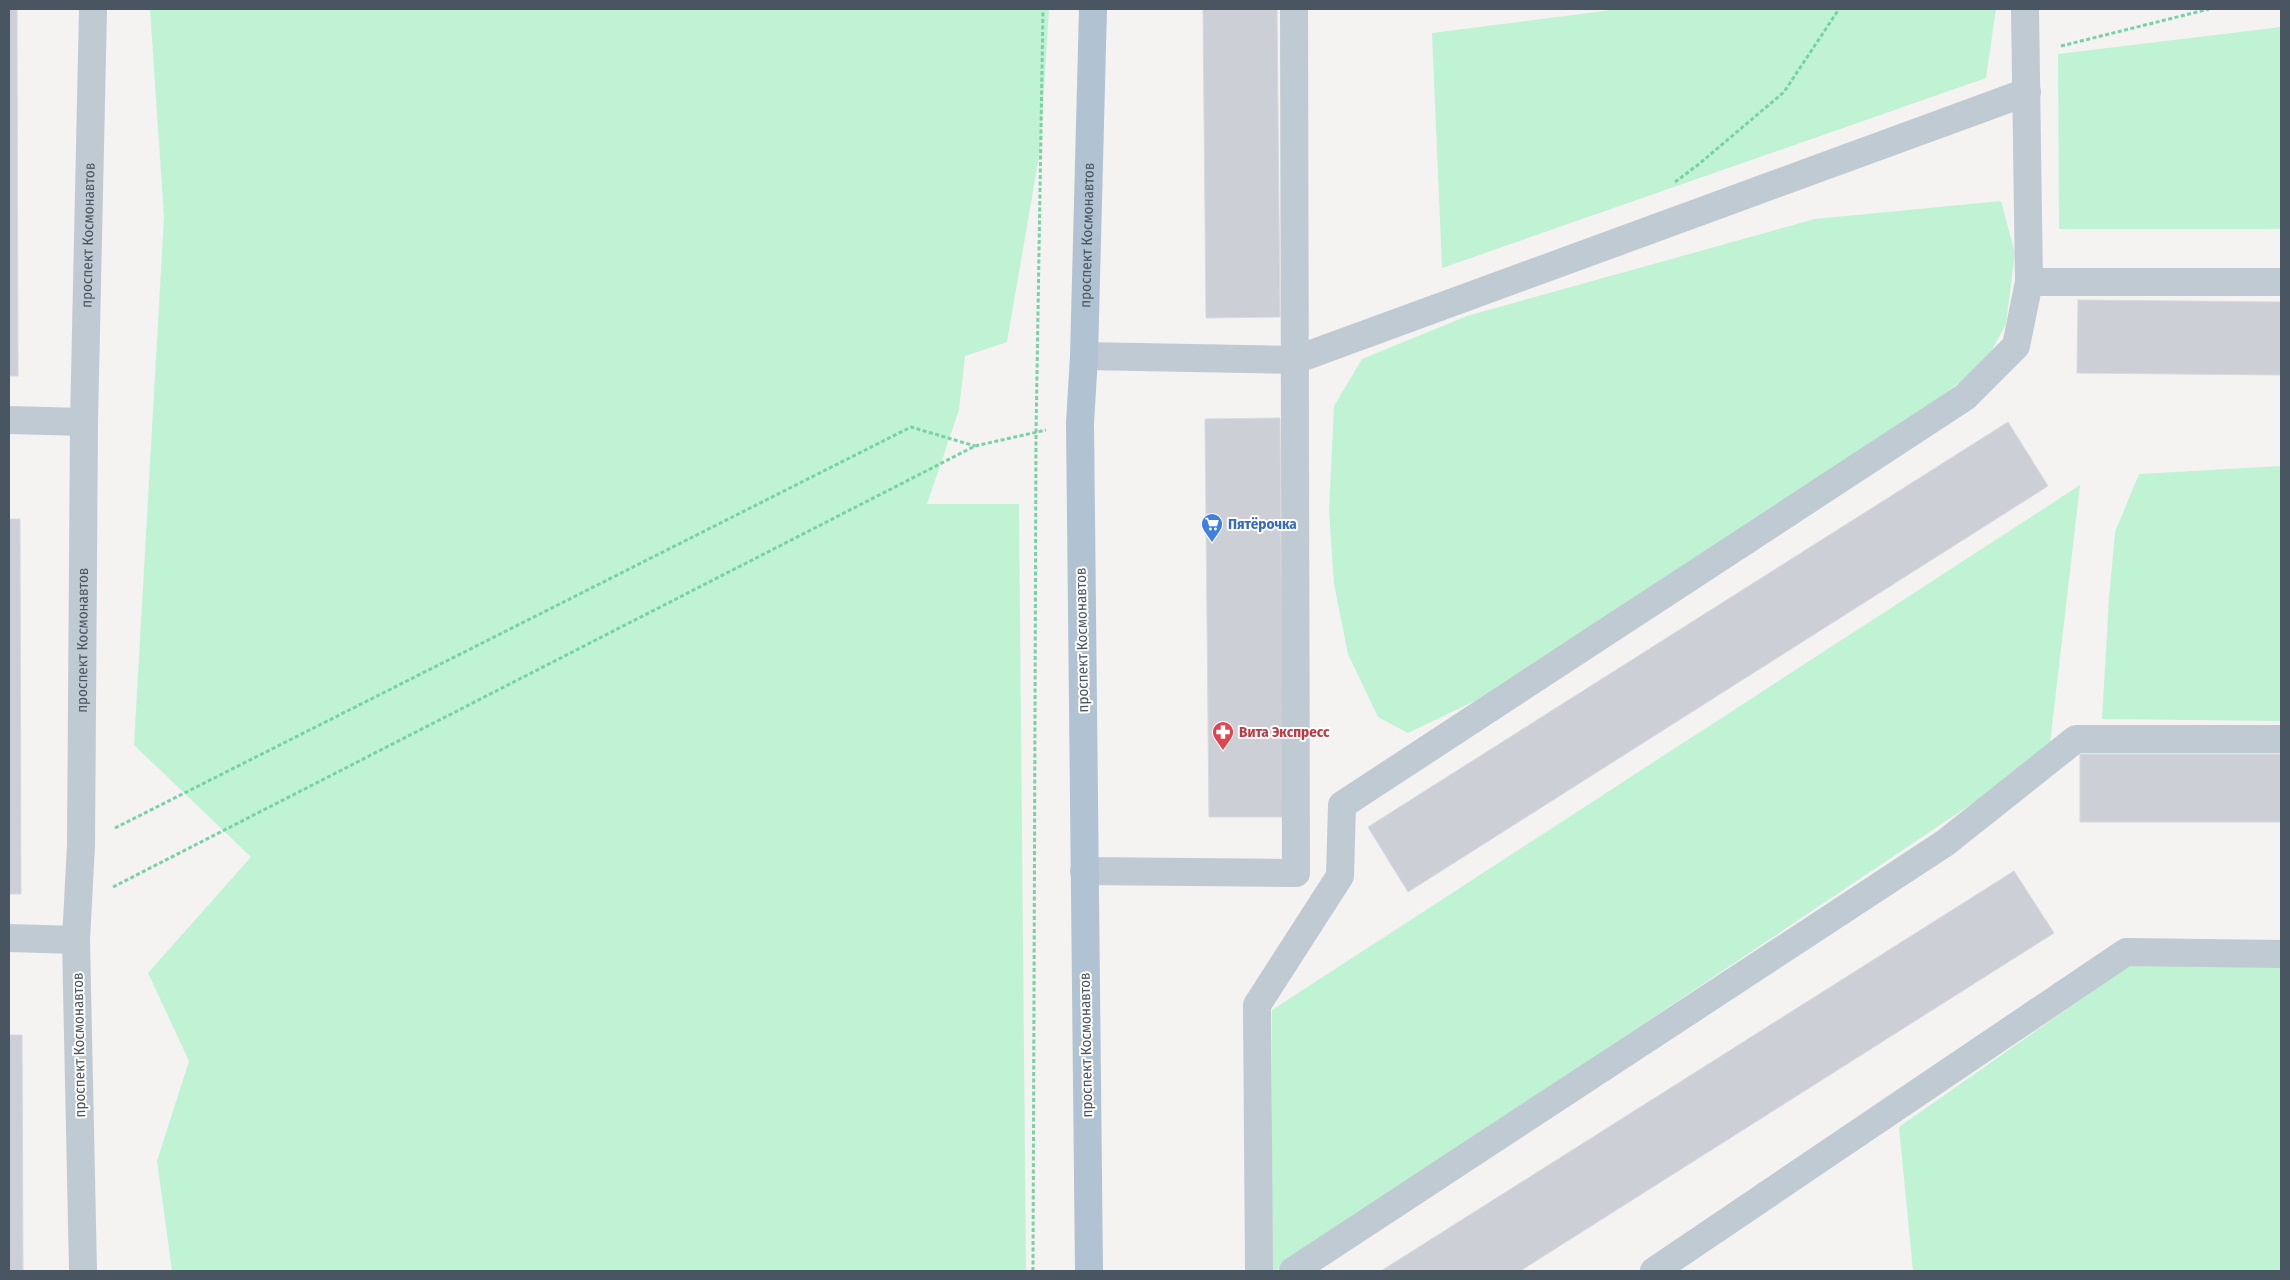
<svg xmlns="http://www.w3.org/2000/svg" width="2290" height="1280" font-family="'Fira Sans Condensed',sans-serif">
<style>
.green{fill:#c0f3d3}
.building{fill:#cccfd5;stroke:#d6d9de}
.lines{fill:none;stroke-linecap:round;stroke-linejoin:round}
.path{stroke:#76d3a3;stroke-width:3;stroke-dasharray:4 2.5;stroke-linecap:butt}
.minor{stroke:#c0cad2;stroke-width:28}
.major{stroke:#b1c2d2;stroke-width:28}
.labels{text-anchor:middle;stroke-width:4;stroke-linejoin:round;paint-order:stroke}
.street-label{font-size:15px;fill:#495661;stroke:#fff}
.shop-label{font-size:15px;font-weight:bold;fill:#366cbe;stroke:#fff;text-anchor:start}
.health-label{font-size:15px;font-weight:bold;fill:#be3a42;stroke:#fff;text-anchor:start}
</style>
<rect width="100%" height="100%" fill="#f5f2f2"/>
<path class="green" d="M150,9H1049L1040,151L1007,342L965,356L959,410L927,504H1019L1026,1271H172L157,1161L189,1061L148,973L251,857L134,745L164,217Z
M1619,9H1996L1986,78L1442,268L1432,33Z
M2281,27V229H2059L2058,54Z
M2001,201L2015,253L2006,324L1986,361L1935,402L1479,699L1408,733L1378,717L1348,654L1334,584L1329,510L1334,406L1362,359L1467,316L1815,219Z
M2281,466V721L2102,719L2109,598L2115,532L2139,474Z
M2080,485L2049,752L1275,1271H1272V1010Z
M2130,965L2281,967V1271H1913L1899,1127Z"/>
<path class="building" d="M9,9H17L18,376H9Z
M1203,9H1277L1280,317L1206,318Z
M2078,300L2281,302V375L2077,373Z
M1280,418L1283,817H1209L1205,419Z
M2008,422L2048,486L1408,892L1368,827Z
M9,519H20L21,894H9Z
M2080,754H2281V822H2080Z
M2014,871L2054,933L1520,1271H1381Z
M9,1035H22L23,1271H9Z"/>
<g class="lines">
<path class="path" d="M2061,46L2209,9
M1675,182L1699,164L1784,92L1839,9
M115,828L911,427L975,446
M113,887L975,446L1046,430
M1033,1271L1036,434L1043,9"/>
<g class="minor">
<path d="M2029,282H2281"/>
<path d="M1084,356L1295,360L2027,92"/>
<path d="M9,420L84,422"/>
<path d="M1084,871L1296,873L1294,9"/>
<path d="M9,938L76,940"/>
<path id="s1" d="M83,1271L76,940L81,845L84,422L93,9"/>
<path d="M1259,1271L1257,1005L1340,876L1342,805L1965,397L2016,346L2029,282L2025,9"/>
<path d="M1293,1271L1945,843L2076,739H2281"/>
<path d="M1654,1271L2126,952L2281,954"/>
</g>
<path class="major" id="s2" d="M1089,1271L1080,423L1084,356L1093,9"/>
</g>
<defs>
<g id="supermarket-pin" transform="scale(1.125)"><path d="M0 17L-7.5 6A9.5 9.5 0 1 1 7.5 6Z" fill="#3f7fe0" stroke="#fff"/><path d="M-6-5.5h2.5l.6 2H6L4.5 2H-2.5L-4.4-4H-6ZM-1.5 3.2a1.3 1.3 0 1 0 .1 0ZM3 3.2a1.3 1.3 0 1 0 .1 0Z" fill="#fff"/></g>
<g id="pharmacy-pin" transform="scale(1.125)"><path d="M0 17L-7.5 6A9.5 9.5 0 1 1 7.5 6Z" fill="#e0444e" stroke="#fff"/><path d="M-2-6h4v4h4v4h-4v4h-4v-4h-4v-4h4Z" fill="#fff"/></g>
</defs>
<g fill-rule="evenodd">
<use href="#supermarket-pin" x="1212" y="524"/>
<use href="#pharmacy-pin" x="1223" y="732"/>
</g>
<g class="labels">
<g class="street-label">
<text dy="5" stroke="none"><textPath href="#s1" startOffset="1036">проспект Космонавтов</textPath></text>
<text dy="5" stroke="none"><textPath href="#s2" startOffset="1036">проспект Космонавтов</textPath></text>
<text dy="5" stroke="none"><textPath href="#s1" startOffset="631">проспект Космонавтов</textPath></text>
<text transform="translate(1082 640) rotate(-91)" y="5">проспект Космонавтов</text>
<text transform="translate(79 1045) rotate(-91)" y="5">проспект Космонавтов</text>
<text transform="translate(1086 1045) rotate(-91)" y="5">проспект Космонавтов</text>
</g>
<g class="shop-label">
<text x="1228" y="529">Пятёрочка</text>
</g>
<g class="health-label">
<text x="1239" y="737">Вита Экспресс</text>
</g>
</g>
<rect width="2290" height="1280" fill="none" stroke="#495661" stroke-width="20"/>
</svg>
